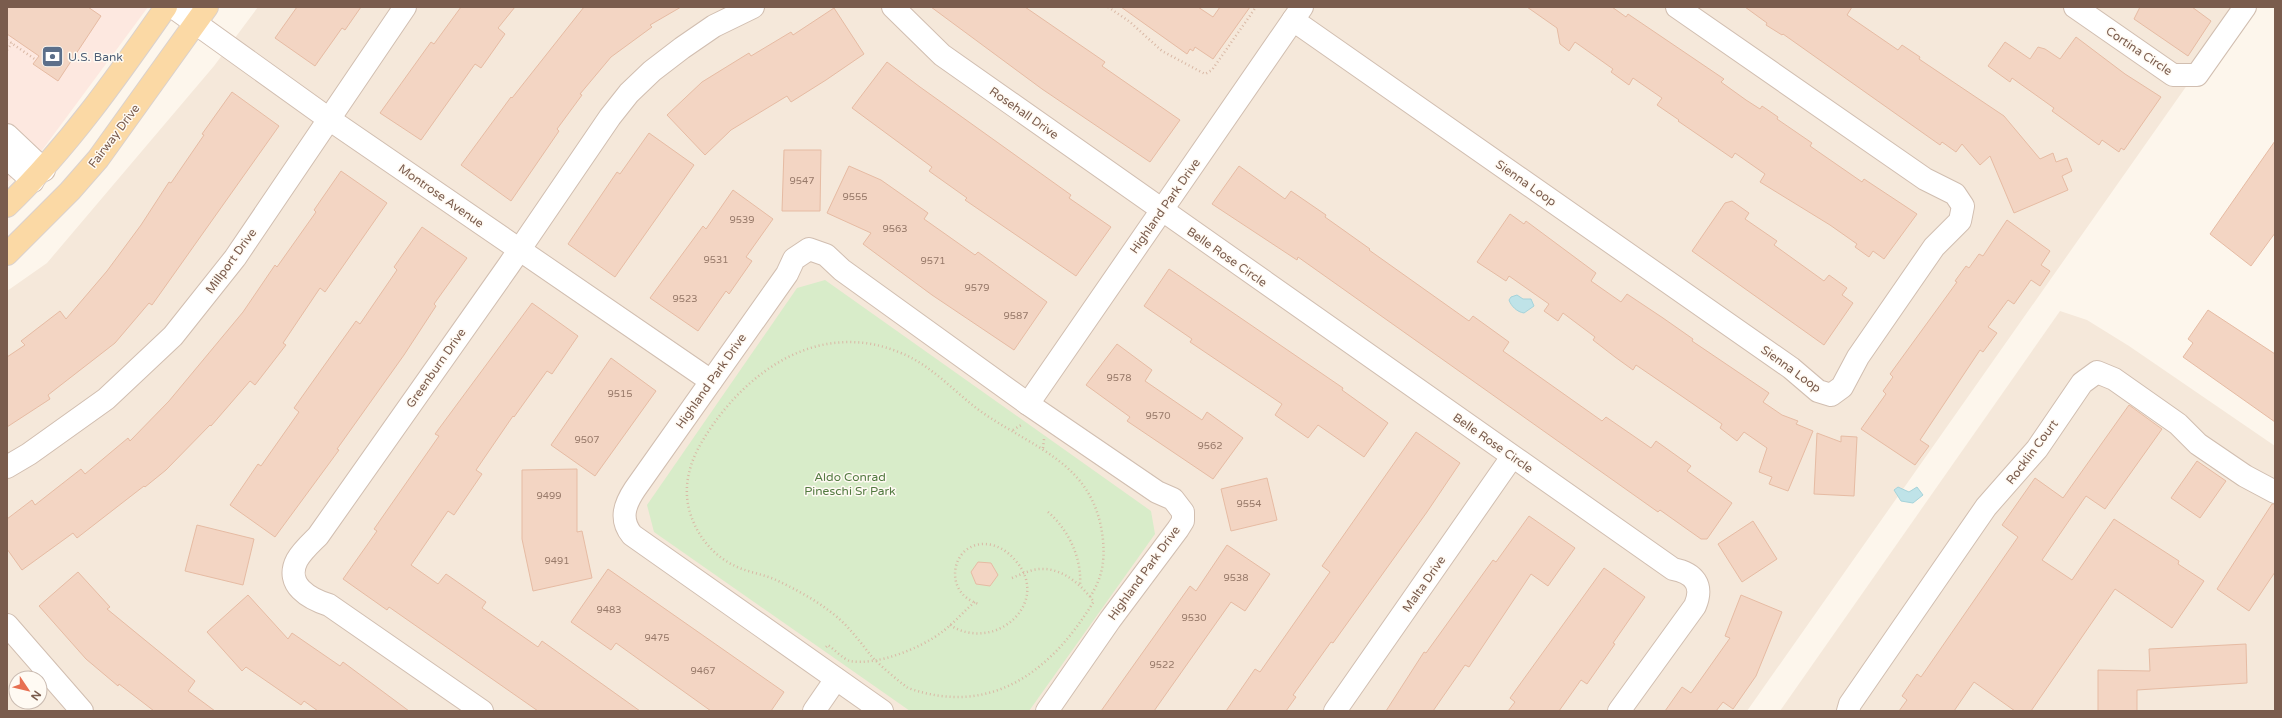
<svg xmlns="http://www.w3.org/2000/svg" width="2282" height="718" viewBox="0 0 2282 718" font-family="'Varela Round',sans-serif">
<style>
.residential{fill:#f5e8da;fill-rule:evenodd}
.commercial{fill:#fde8e0}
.green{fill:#d8ecc9}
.water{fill:#bfe3e8;stroke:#a5d3da}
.building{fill:#f3d5c3;stroke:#e6bba3}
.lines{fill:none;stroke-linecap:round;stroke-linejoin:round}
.minor-casing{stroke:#d1beb0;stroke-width:24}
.major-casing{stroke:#dad1cd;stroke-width:24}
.path{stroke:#d9b8a5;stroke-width:2.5;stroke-dasharray:1 3;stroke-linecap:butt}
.minor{stroke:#fff;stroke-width:22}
.major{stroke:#fbd9a5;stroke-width:22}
.labels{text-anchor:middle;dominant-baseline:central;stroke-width:3;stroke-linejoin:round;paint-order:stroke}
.number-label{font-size:10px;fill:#987a6a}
.street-label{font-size:12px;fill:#7a5c4d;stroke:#fffaf3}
.service-label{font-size:12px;fill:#4e5e75;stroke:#fffaf3;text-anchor:start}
.park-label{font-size:12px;fill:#537a41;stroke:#fffaf3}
</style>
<rect width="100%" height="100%" fill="#fdf6ec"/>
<g class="residential">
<path d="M258,7H2242L1747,711H7V291L47,263L214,66ZM16,678H40V702H16Z"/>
<path d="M2060,311L2087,320L2129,346L2275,446V711H1780Z"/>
</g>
<path class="commercial" d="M7,7H148L40,153L7,182Z"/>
<path class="green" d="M825,280L1151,511L1155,534L1029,711H910L654,532L647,505L797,288Z"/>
<g class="water">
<path d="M1517,295L1523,299H1531L1534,306L1524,313C1517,312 1511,306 1509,300L1511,297Z"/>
<path d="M1898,487L1909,492L1917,487L1923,495L1913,503L1901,501L1894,490Z"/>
</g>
<g class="building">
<path d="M7,7H88L101,16L58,81L33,64L39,56L7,34Z"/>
<path d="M297,7H361L345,30L342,28L315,66L275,38Z"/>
<path d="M461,7H515L498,28L505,34L481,68L475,64L421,140L380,113L431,42L434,44Z"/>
<path d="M584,7H681L650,25L652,27L611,57L580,94L582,95L557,129L559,131L511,201L461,165L511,97L512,98Z"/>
<path d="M931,7H1025L1105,62L1102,66L1180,120L1150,162L1042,89Z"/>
<path d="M1121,7H1198L1213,17L1220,7H1250L1213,59L1195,47L1193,51L1190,49L1187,54Z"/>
<path d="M1527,7H1612L1626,17L1628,14L1724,79L1721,82L1746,100L1760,109L1762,106L1778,117L1777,119L1812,143L1810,146L1862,182L1864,179L1917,214L1884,259L1873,251L1869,257L1855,247L1857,244L1830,225L1760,182L1765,174L1735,153L1732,158L1678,121L1679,120L1657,105L1662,98L1633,78L1629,85L1611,72L1613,69L1575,42L1569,51L1560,44L1557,28Z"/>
<path d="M1745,7H1852L1847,15L1898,50L1902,45L1920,57L1919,59L2004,116L2040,159L2053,153L2056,162L2067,158L2072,171L2062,176L2068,190L2014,213L1990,156L1980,165L1962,144L1956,152L1942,142L1940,145L1783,34L1782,35L1766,25L1767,23Z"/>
<path d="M2140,7H2192L2211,21L2188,56L2134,19Z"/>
<path d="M834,8L864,54L826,80L791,102L787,96L731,130L705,155L667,115L702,82L749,53L751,56L791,32L793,35Z"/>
<path d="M2076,37L2125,74L2161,97L2124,150L2121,148L2119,152L2102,140L2099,145L2052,111L2054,108L2012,78L2010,82L1988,66L2005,42L2030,59L2038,47L2045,49L2060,59Z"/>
<path d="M887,62L920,87L1071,195L1069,198L1111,227L1076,276L965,200L967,198L929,171L932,167L852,108Z"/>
<path d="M232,92L279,126L152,305L149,303L115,343L48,395L50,399L7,427V357L25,345L21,341L60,311L66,319L107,271L141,225L169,182L171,183L204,135L202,134Z"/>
<path d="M649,133L694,165L615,277L568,244L617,172L620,174Z"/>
<path d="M2275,141V233L2251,266L2210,234Z"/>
<path d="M784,150H821L820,211H782Z"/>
<path d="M849,166L881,180L928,213L924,219L975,255L978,252L1047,302L1014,350L932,295L863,244L871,233L827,213Z"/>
<path d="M1239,166L1285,199L1291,191L1326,215L1325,217L1370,249L1369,250L1469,321L1473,316L1509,342L1503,351L1602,421L1606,417L1651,448L1656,441L1691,466L1687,471L1732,503L1707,539H1701L1660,510L1658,512L1298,257L1297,260L1212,204Z"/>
<path d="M341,171L387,203L325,292L320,288L283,343L286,345L255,385L250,381L211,426L210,425L166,470L145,487L144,486L77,538L73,533L22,570L7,549V519L32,500L35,505L81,469L85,474L128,438L130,441L169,401L243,312L275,265L277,267L316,212L314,210Z"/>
<path d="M733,190L773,219L746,257L752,261L729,294L726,291L698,331L650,298L703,226L706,229Z"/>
<path d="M1732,201L1749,213L1745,219L1777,241L1774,245L1824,281L1829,275L1847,288L1842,295L1853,303L1824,345L1692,251L1725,203Z"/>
<path d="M1510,214L1524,224L1526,221L1596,273L1591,281L1621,302L1627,294L1663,318L1693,339L1692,341L1769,393L1763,402L1782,415L1798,421L1796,424L1813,431L1788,491L1769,484L1772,477L1759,472L1767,448L1744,432L1737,441L1720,428L1722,424L1683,397L1636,365L1633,370L1615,357L1593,340L1595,337L1563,313L1558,321L1544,311L1549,304L1509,276L1506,281L1477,262Z"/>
<path d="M2007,220L2050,251L2041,265L2050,271L2040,286L2031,280L2014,304L2008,300L1988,327L1997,333L1983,352L1980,350L1920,440L1929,446L1915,465L1861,429L1886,394L1883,391L1893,377L1890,374L1957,282L1955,281L1966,266L1969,268L1979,254L1983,256Z"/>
<path d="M422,227L467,258L434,304L436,306L404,355L337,449L339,450L275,537L230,505L258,464L261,466L299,412L294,408L321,370L356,321L360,324L397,270L394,267Z"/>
<path d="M1169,269L1343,388L1342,390L1388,423L1364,457L1318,425L1308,438L1275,415L1282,404L1190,342L1192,339L1144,306Z"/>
<path d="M532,303L578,336L552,374L547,371L514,417L513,416L476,470L482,474L454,515L448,511L411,565L438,584L446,574L486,602L482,608L538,647L542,641L640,711H538L389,607L387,610L343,579L377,531L374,529L439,436L435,434Z"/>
<path d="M2208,310L2275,354V422L2183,357L2193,343L2188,339Z"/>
<path d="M1117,344L1152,370L1145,381L1202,420L1207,412L1243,438L1213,479L1127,421L1130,417L1086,385Z"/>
<path d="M611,358L656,391L595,476L551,445Z"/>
<path d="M2129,405L2162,429L2105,509L2086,496L2042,560L2072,580L2114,519L2179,561L2178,564L2204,581L2172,628L2115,589L2031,711H2015L1974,682L1954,711H1899L1907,700L1902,696L1917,674L1921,677L2018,537L2002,525L2035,478L2063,498Z"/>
<path d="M1416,432L1460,463L1427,512L1333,643L1331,642L1293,695L1296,697L1286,711H1226L1255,669L1260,672L1330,572L1322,566Z"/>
<path d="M1817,433L1841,442V436L1857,437L1854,496L1814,494Z"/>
<path d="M2197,461L2226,481L2200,518L2171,498Z"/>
<path d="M577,469V532L582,531L592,578L533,591L522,539V470Z"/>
<path d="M1267,478L1277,520L1231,531L1221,489Z"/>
<path d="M2272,504H2275V572L2249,611L2217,589Z"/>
<path d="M1529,516L1575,548L1548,586L1531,574L1469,667L1465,665L1433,711H1386L1424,652L1426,653L1493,560L1496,562Z"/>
<path d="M1753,521L1777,559L1742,582L1718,544Z"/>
<path d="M197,525L254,539L243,585L185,571Z"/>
<path d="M1227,545L1270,574L1245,611L1231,602L1154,711H1101L1190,586L1196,591Z"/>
<path d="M978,562L991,563L998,575L990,586L976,584L971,572Z"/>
<path d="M1604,568L1645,597L1613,643L1615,644L1587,684L1581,680L1559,711H1508L1515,702L1510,698Z"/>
<path d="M608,569L784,692L771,711H711L616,643L611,650L571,622Z"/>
<path d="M78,572L110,607L107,609L195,681L188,691L215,711H154L119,684L118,686L86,659L39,606Z"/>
<path d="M248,595L288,639L292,633L340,666L343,662L409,711H318L304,701L301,705L246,667L242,671L207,632Z"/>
<path d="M1741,595L1782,612L1756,676L1733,709L1723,702L1716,711H1665L1682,687L1691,693L1730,638L1725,636Z"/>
<path d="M2246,644L2247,683L2137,690V711H2098V670L2150,671L2149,649Z"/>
</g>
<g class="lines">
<defs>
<g id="minor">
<path d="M173,7L329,119L711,381"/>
<path d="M893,7L942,55L1673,569C1694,573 1704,585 1695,606L1619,711"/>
<path d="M2075,7L2173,75H2197L2245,7"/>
<path d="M1293,20L1791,368L1818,391L1831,395L1842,387L1858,357L1934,247L1960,221L1963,206L1955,194L1925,179L1677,7"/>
<path d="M7,135L44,170"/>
<path d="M7,158L33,181"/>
<path d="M1028,404L1302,7"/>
<path d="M7,467L29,454L106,399L173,336L235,258L405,7"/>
<path d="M7,625L82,711"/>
<path d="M482,711L329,605C310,599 284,585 297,560C302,551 311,543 318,536L509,265L610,117L629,93L652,71L682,48L714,26L753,7"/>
<path d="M814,711L836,679"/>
<path d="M882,711L632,535C619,519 625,504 635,489L787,274L794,259L809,249L826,255L842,270L1028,404L1157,492L1173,499L1183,512V521L1178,529L1110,620L1047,711"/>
<path d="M1335,711L1512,457"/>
<path d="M1848,711L1850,704L1986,507L2037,449L2082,383L2097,372L2114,379L2178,424L2198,444L2245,476L2275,492"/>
</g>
<g id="major">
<path d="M7,206C69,146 117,77 166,7"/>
<path d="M7,254L70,191L98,159L207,7"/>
</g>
</defs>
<use href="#minor" class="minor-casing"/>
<use href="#major" class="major-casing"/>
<g class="path">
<path d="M1108,7L1130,22L1162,51L1205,74L1212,70L1256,7"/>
<path d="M7,40L36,60"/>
<path d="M7,50L12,43"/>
<path d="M1013,430L1023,424"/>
<path d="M1043,448L1044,439"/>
<path d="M1048,512C1068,529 1082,558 1080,585"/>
<path d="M1012,578C1019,575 1026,572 1033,570C1059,564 1081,584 1094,602"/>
<path d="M1090,597C1102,578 1105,562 1103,540C1095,464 1037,450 983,413C955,393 933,366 901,353C819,318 744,372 703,440C690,461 683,485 689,509C696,536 715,559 742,569C753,573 765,575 776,580C797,590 818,601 837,617C850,628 861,643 872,657C883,668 896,679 908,688C993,718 1053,669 1094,601"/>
<path d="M950,625C995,654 1053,602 1015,560C1009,553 1001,547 992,545C953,536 939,592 979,604"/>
<path d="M826,647L828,645C834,649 843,659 850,661C877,666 921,648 942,632C954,623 964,611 976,601"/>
</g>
<use href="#minor" class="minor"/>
<use href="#major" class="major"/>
</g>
<defs>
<symbol id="bank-square" viewBox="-11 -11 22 22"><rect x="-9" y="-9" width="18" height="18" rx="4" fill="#5c6f8a" stroke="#fffaf3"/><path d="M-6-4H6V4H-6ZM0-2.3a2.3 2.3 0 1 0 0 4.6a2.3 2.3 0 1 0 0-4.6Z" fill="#fff"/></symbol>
</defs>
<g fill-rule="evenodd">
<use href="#bank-square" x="40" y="44" width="25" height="25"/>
</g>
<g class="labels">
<g class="number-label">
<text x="802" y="181">9547</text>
<text x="855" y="197">9555</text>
<text x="742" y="220">9539</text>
<text x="895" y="229">9563</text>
<text x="716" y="260">9531</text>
<text x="933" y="261">9571</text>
<text x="977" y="288">9579</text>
<text x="685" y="299">9523</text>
<text x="1016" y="316">9587</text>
<text x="1119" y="378">9578</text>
<text x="620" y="394">9515</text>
<text x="1158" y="416">9570</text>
<text x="587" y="440">9507</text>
<text x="1210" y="446">9562</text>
<text x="549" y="496">9499</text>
<text x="1249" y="504">9554</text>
<text x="557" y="561">9491</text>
<text x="1236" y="578">9538</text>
<text x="609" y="610">9483</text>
<text x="1194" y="618">9530</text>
<text x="657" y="638">9475</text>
<text x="1162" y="665">9522</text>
<text x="703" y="671">9467</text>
</g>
<g class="street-label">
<text transform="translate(2139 51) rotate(34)">Cortina Circle</text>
<text transform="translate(1024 113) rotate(35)">Rosehall Drive</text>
<text transform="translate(114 136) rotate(-53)">Fairway Drive</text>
<text transform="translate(1526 183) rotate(35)">Sienna Loop</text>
<text transform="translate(441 196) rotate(35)">Montrose Avenue</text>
<text transform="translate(1165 206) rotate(-55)">Highland Park Drive</text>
<text transform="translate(1227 257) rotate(35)">Belle Rose Circle</text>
<text transform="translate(231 261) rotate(-54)">Millport Drive</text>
<text transform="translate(436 368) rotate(-55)">Greenburn Drive</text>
<text transform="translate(1791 369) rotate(36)">Sienna Loop</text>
<text transform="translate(711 381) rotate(-55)">Highland Park Drive</text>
<text transform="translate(1493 443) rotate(35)">Belle Rose Circle</text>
<text transform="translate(2032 452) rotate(-53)">Rocklin Court</text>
<text transform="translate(1144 573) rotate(-54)">Highland Park Drive</text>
<text transform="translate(1424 584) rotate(-55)">Malta Drive</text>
</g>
<g class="service-label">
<text x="68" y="57">U.S. Bank</text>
</g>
<g class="park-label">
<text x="850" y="477">Aldo Conrad<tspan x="850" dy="14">Pineschi Sr Park</tspan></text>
</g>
</g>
<rect width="2282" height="718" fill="none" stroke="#7a5c4d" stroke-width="16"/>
<g transform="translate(28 690) rotate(125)"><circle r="19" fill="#fffaf3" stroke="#cabbb1"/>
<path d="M0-3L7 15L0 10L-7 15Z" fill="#e76f51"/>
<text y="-6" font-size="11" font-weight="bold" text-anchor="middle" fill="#7a5c4d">N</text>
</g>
</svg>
